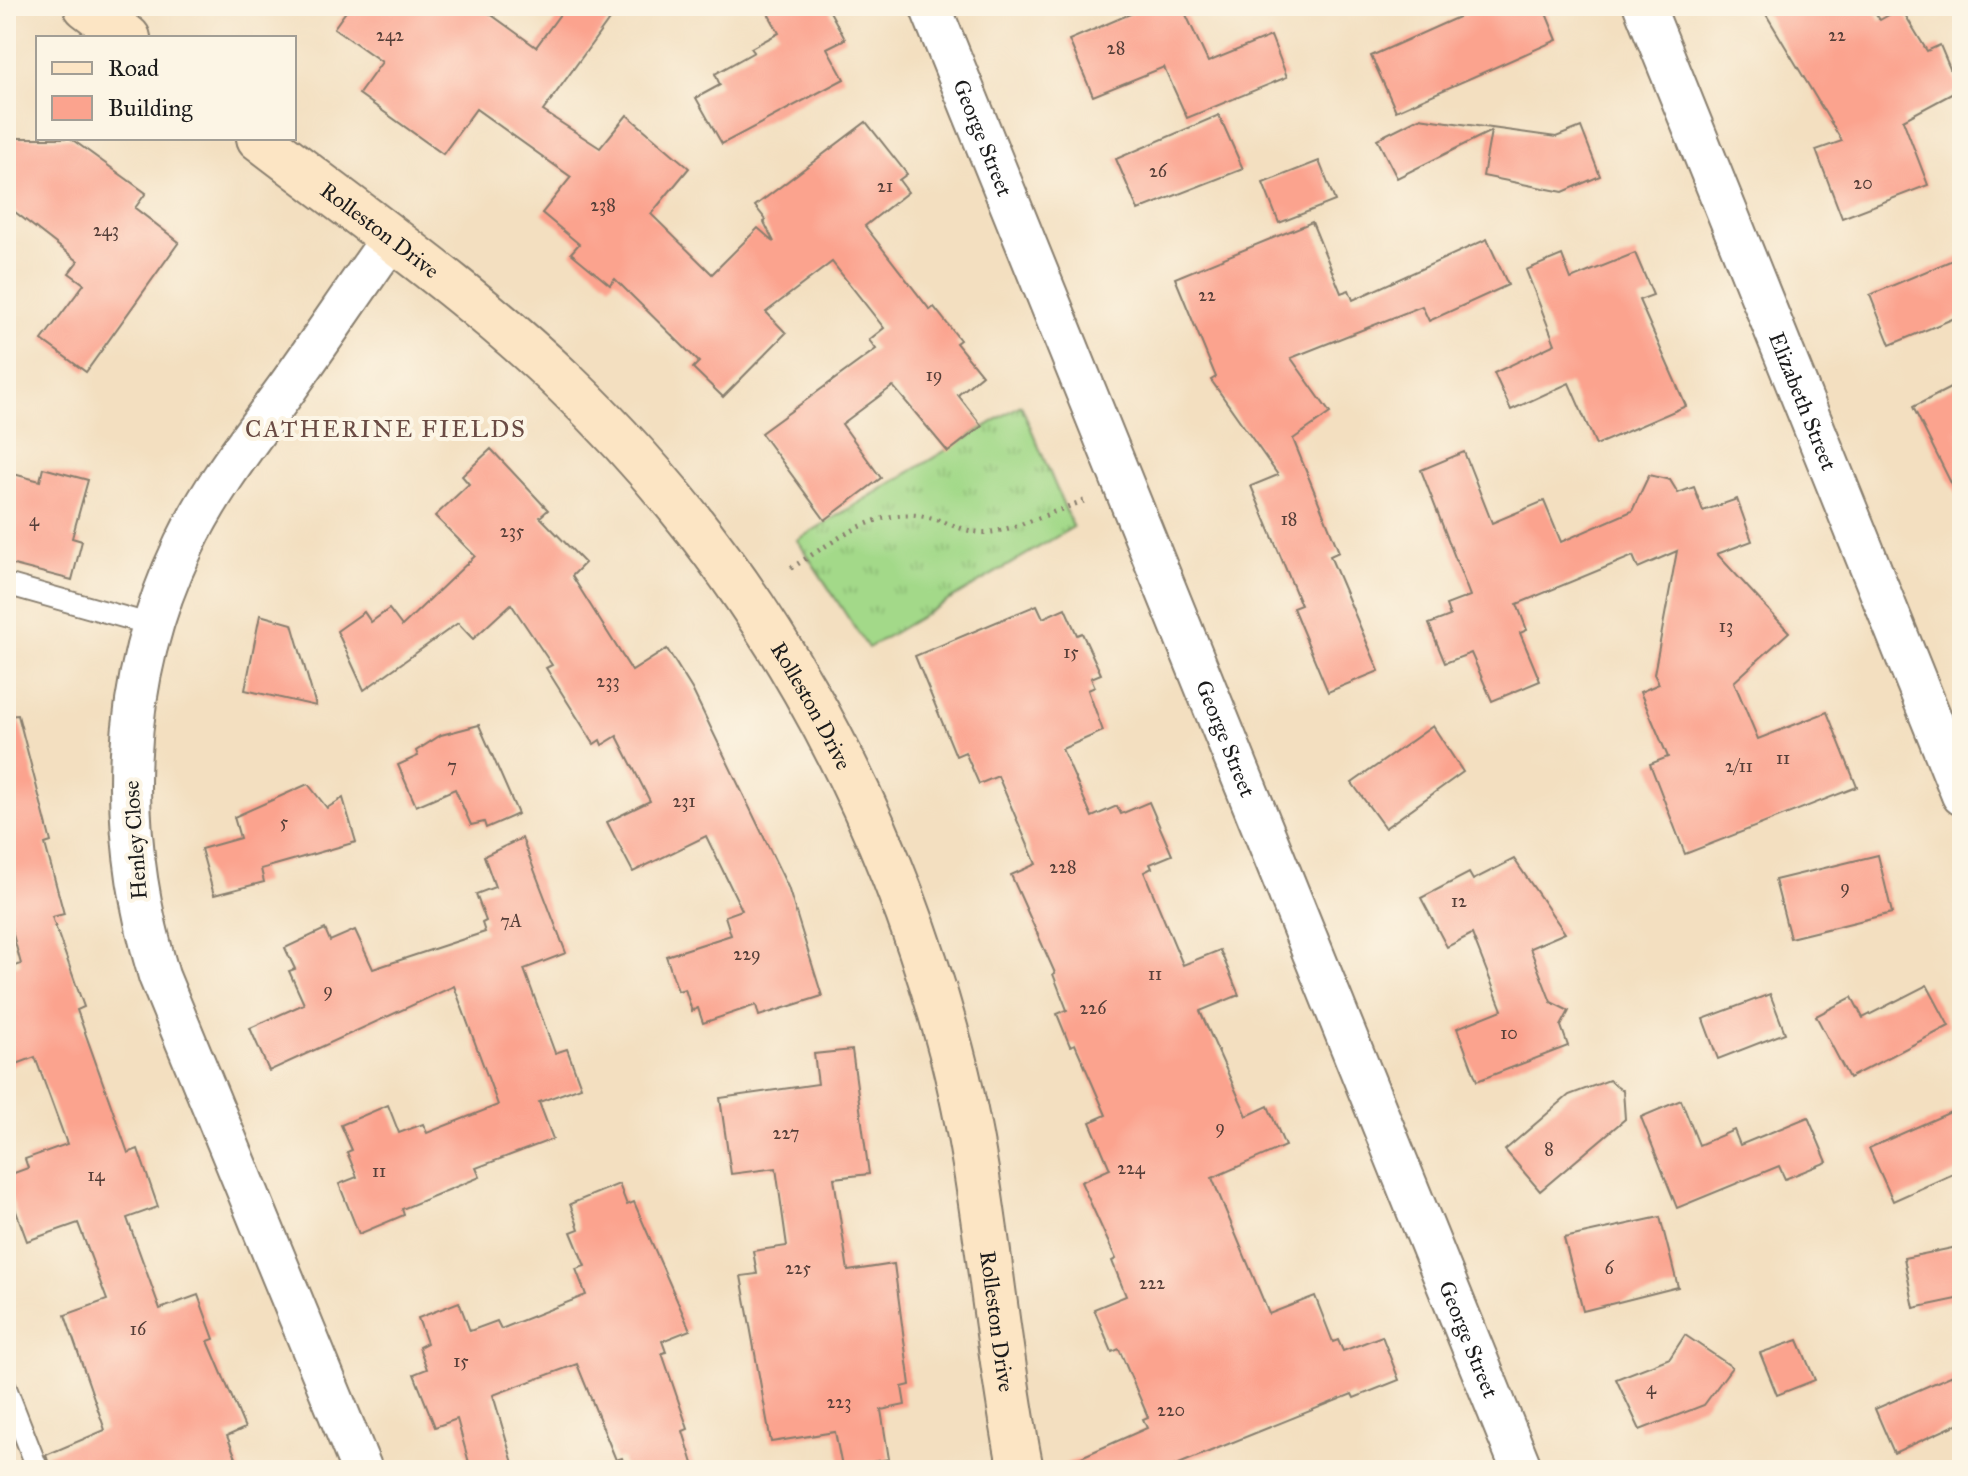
<svg xmlns="http://www.w3.org/2000/svg" width="1968" height="1476" viewBox="0 0 1968 1476" font-family="'IM FELL Great Primer',serif">
<style>
.grass{fill:url(#grass-tufts);stroke:#607a52;stroke-width:2}
.building{fill:#fba38e}
.lines{fill:none;stroke-linecap:round;stroke-linejoin:round}
.service-casing{stroke:#887e6e;stroke-width:24}
.minor-casing{stroke:#887e6e;stroke-width:44}
.secondary-casing{stroke:#887e6e;stroke-width:48}
.path{stroke:#887e6e;stroke-width:5;stroke-dasharray:2 6;stroke-linecap:butt}
.service{stroke:#fff;stroke-width:20}
.minor{stroke:#fff;stroke-width:40}
.secondary{stroke:#fce5c4;stroke-width:44}
.labels{text-anchor:middle;dominant-baseline:central;stroke-width:8;stroke-linejoin:round;paint-order:stroke}
.number-label{font-size:18px;fill:#543e38}
.street-label{font-size:22px;fill:#1c1c1c;stroke:#fcf5e5}
.neighbourhood-label{font-size:24px;letter-spacing:2px;fill:#6a4b44;stroke:#fcf5e5}
</style>
<defs>
<pattern id="grass-tufts" width="24" height="20" patternUnits="userSpaceOnUse" patternTransform="scale(2)"><rect width="24" height="20" fill="#a3d989"/><path d="M3 7l-1-3M5 7V3M7 7l1-3M15 17l-1-3M17 17v-4M19 17l1-3" fill="none" stroke="#8cba76"/></pattern>
</defs>
<rect width="100%" height="100%" fill="#fcf5e5"/>
<filter id="ink" filterUnits="userSpaceOnUse"><feTurbulence type="fractalNoise" baseFrequency=".0125" numOctaves="2"/><feDisplacementMap in="SourceGraphic" scale="16" xChannelSelector="R" yChannelSelector="G"/><feConvolveMatrix kernelMatrix="1 2 1 2 8 2 1 2 1" color-interpolation-filters="sRGB"/></filter>
<filter id="wash" filterUnits="userSpaceOnUse"><feTurbulence type="fractalNoise" baseFrequency=".006" numOctaves="4" result="noise"/><feDisplacementMap in="SourceGraphic" scale="32" xChannelSelector="R" yChannelSelector="G"/><feGaussianBlur stdDeviation="1.8" result="paint"/><feColorMatrix in="noise" values="0 0 0 0 0 0 0 0 0 0 0 0 0 0 0 0 0 1.4 0 .05"/><feComposite in="paint" operator="in"/></filter>
<g filter="url(#wash)">
<rect width="100%" height="100%" fill="#f3dfc0"/>
<path class="grass" d="M1021,405L1073,527L868,648L797,540Z"/>
<g id="blocks">
<g class="building">
<path d="M350,6H479L536,47L566,6H619L543,111L600,148L627,115L689,168L651,214L712,274L758,228L774,242L764,222L766,220L755,206L866,122L907,174L899,180L908,192L865,226L930,310L934,307L960,340L956,343L982,375L958,395L982,426L948,452L893,386L842,424L881,478L825,520L761,433L876,349L869,340L884,328L832,262L766,312L786,333L723,397L693,368L699,362L615,279L610,285L571,253L579,244L542,213L571,177L476,109L443,154L359,94L382,62L334,28Z"/>
<path d="M764,6H827L845,39L827,48L844,79L722,144L696,98L720,85L715,74L754,52L751,48L779,33Z"/>
<path d="M1149,6H1182L1208,62L1271,36L1287,77L1187,118L1164,67L1093,96L1069,40Z"/>
<path d="M1483,6H1543L1557,40L1396,111L1371,56Z"/>
<path d="M1761,6H1871L1880,20L1901,8L1927,51L1940,45L1959,90L1903,120L1928,185L1842,218L1816,150L1842,141Z"/>
<path d="M1219,115L1243,169L1138,210L1116,159Z"/>
<path d="M1419,118L1556,137L1581,127L1600,176L1563,192L1483,176L1491,131L1397,178L1377,139Z"/>
<path d="M6,138H70L146,193L135,208L179,242L86,372L42,340L84,284L69,273L78,261L6,205Z"/>
<path d="M1319,161L1335,201L1279,223L1263,183Z"/>
<path d="M1312,222L1341,293L1349,290L1353,300L1487,239L1508,285L1429,321L1422,306L1291,358L1330,413L1293,439L1339,552L1330,556L1379,671L1328,692L1293,608L1301,605L1251,486L1278,475L1211,380L1216,377L1175,278Z"/>
<path d="M1635,253L1653,295L1639,300L1686,406L1596,445L1569,383L1511,410L1494,373L1555,344L1526,270L1562,255L1571,279Z"/>
<path d="M1962,256V315L1890,345L1870,295Z"/>
<path d="M1962,382V505L1913,407Z"/>
<path d="M491,449L548,510L540,517L585,563L572,576L632,671L667,649L692,689L788,887L822,996L759,1016L756,1005L703,1023L698,1008L692,1011L685,989L678,991L666,956L731,935L725,916L742,910L706,836L633,872L607,822L650,801L617,736L602,745L600,740L594,744L546,668L552,665L511,604L473,639L458,623L364,690L337,631L364,612L371,622L389,609L402,626L475,556L435,516L469,484L462,476Z"/>
<path d="M1464,452L1492,523L1544,501L1561,542L1632,511L1649,475L1670,480L1678,493L1694,487L1703,511L1737,499L1752,541L1717,554L1789,632L1734,682L1758,739L1827,712L1857,787L1685,854L1650,764L1668,757L1640,692L1659,684L1654,674L1677,551L1638,568L1633,556L1517,604L1527,630L1520,633L1540,681L1492,701L1471,653L1445,663L1429,624L1450,616L1446,605L1470,596L1421,470Z"/>
<path d="M43,468L88,480L72,538L82,541L72,580L6,563V472L40,481Z"/>
<path d="M1037,605L1043,618L1065,608L1077,635L1082,633L1101,674L1091,678L1095,687L1088,690L1103,731L1062,749L1092,817L1117,806L1121,814L1149,802L1172,855L1150,864L1152,868L1144,872L1183,965L1220,950L1239,995L1200,1011L1247,1116L1268,1106L1285,1146L1212,1178L1269,1314L1315,1296L1333,1342L1338,1340L1343,1351L1382,1336L1399,1380L1354,1398L1352,1394L1164,1470H1052L1147,1428L1143,1419L1148,1417L1119,1349L1112,1352L1094,1309L1126,1296L1112,1261L1116,1259L1081,1182L1110,1169L1090,1122L1106,1115L1075,1044L1070,1046L1057,1014L1067,1010L1053,974L1055,973L1011,875L1036,864L998,776L979,784L965,752L956,756L915,656Z"/>
<path d="M260,615L292,624L316,706L245,690Z"/>
<path d="M18,715L51,842L45,844L64,914L52,917L84,1007L77,1010L128,1153L138,1149L158,1207L127,1218L160,1309L198,1295L214,1339L208,1341L245,1428L227,1436L241,1470H51L46,1455L105,1430L65,1315L107,1300L78,1223L27,1241L6,1184V1176L28,1168L25,1159L67,1144L35,1057L6,1068V969L21,964L6,909V716Z"/>
<path d="M479,725L518,814L486,828L484,822L471,825L455,789L416,806L398,765L418,756L416,751L441,735Z"/>
<path d="M1433,726L1463,772L1385,828L1352,783Z"/>
<path d="M308,784L327,808L343,798L356,842L261,869L264,882L214,895L201,849L240,838L234,817Z"/>
<path d="M522,838L566,953L524,969L555,1053L567,1049L581,1087L539,1102L553,1139L476,1168L480,1177L402,1209L404,1215L359,1234L339,1184L357,1177L347,1152L352,1150L341,1125L388,1105L399,1133L423,1124L427,1133L498,1105L454,986L269,1071L250,1028L304,1004L289,971L295,969L285,948L325,929L330,941L355,930L373,969L485,932L482,923L486,921L476,894L495,887L484,856Z"/>
<path d="M1878,855L1892,913L1790,938L1775,880Z"/>
<path d="M1514,859L1565,933L1530,948L1551,1002L1569,1011L1561,1026L1568,1046L1477,1081L1457,1028L1502,1010L1472,934L1447,947L1421,898L1469,873L1473,880Z"/>
<path d="M1927,985L1949,1026L1849,1078L1816,1016L1852,997L1863,1018Z"/>
<path d="M1770,994L1785,1033L1718,1059L1703,1019Z"/>
<path d="M852,1050L869,1174L834,1178L848,1271L894,1264L910,1385L902,1387L905,1405L881,1410L889,1459L842,1467L835,1432L771,1442L741,1276L757,1274L753,1251L787,1246L776,1168L731,1174L720,1098L818,1084L814,1054Z"/>
<path d="M1609,1080L1623,1090L1625,1119L1540,1191L1505,1150L1569,1095Z"/>
<path d="M1681,1100L1699,1145L1734,1130L1740,1145L1808,1117L1827,1162L1785,1179L1779,1166L1677,1208L1641,1117Z"/>
<path d="M1962,1107V1170L1893,1201L1869,1148Z"/>
<path d="M619,1184L627,1205L634,1202L690,1330L662,1341L666,1352L662,1353L688,1429L683,1431L695,1470H626L622,1458L616,1460L577,1364L493,1395L515,1470H471L457,1419L435,1427L414,1374L427,1369L419,1347L427,1343L418,1318L459,1302L470,1331L497,1321L501,1329L586,1295L576,1269L585,1266L571,1232L579,1229L570,1204Z"/>
<path d="M1660,1217L1678,1287L1583,1311L1564,1238Z"/>
<path d="M1962,1246V1298L1914,1308L1904,1258Z"/>
<path d="M1685,1335L1732,1367L1704,1405L1640,1430L1616,1379L1670,1358Z"/>
<path d="M1798,1340L1815,1380L1777,1395L1760,1353Z"/>
<path d="M1962,1371V1422L1894,1453L1875,1409Z"/>
</g>
</g>
</g>
<g filter="url(#ink)">
<use href="#blocks" fill-opacity="0" stroke="#887e6e" stroke-width="2"/>
<g class="lines">
<defs>
<g id="service">
<path d="M6,584L152,625"/>
<path d="M6,1388L38,1470"/>
</g>
<g id="minor">
<path id="s1" d="M930,6L1522,1470"/>
<path id="s2" d="M1644,6L1962,795"/>
<path d="M362,1470L159,976C116,832 118,682 184,545C211,488 250,439 287,388C322,339 356,288 391,239"/>
</g>
<g id="secondary">
<path d="M86,6L128,38"/>
<path id="s3" d="M259,138C363,218 472,294 566,384C756,566 884,797 951,1050C987,1187 993,1331 1021,1470"/>
</g>
</defs>
<use href="#service" class="service-casing"/>
<use href="#minor" class="minor-casing"/>
<use href="#secondary" class="secondary-casing"/>
<path class="path" d="M791,568C834,542 878,504 931,518C951,523 969,535 991,532C1016,529 1059,509 1084,501"/>
<use href="#service" class="service"/>
<use href="#minor" class="minor"/>
<use href="#secondary" class="secondary"/>
</g>
</g>
<g class="labels">
<g class="number-label">
<text x="390" y="35">242</text>
<text x="1837" y="35">22</text>
<text x="1116" y="48">28</text>
<text x="1158" y="171">26</text>
<text x="1863" y="183">20</text>
<text x="885" y="186">21</text>
<text x="603" y="205">238</text>
<text x="106" y="230">243</text>
<text x="1207" y="295">22</text>
<text x="934" y="375">19</text>
<text x="1289" y="519">18</text>
<text x="34" y="520">4</text>
<text x="512" y="531">235</text>
<text x="1726" y="626">13</text>
<text x="1071" y="652">15</text>
<text x="608" y="681">233</text>
<text x="1783" y="758">11</text>
<text x="452" y="766">7</text>
<text x="1739" y="766">2/11</text>
<text x="684" y="801">231</text>
<text x="284" y="822">5</text>
<text x="1063" y="867">228</text>
<text x="1845" y="887">9</text>
<text x="1459" y="901">12</text>
<text x="511" y="921">7A</text>
<text x="747" y="954">229</text>
<text x="1155" y="974">11</text>
<text x="328" y="990">9</text>
<text x="1093" y="1008">226</text>
<text x="1509" y="1033">10</text>
<text x="1220" y="1127">9</text>
<text x="786" y="1133">227</text>
<text x="1549" y="1149">8</text>
<text x="1131" y="1168">224</text>
<text x="379" y="1171">11</text>
<text x="96" y="1175">14</text>
<text x="798" y="1268">225</text>
<text x="1609" y="1268">6</text>
<text x="1152" y="1283">222</text>
<text x="138" y="1329">16</text>
<text x="461" y="1361">15</text>
<text x="1651" y="1388">4</text>
<text x="839" y="1402">223</text>
<text x="1171" y="1410">220</text>
</g>
<g class="street-label">
<text stroke="none"><textPath href="#s1" startOffset="142">George Street</textPath></text>
<text stroke="none"><textPath href="#s3" startOffset="152">Rolleston Drive</textPath></text>
<text stroke="none"><textPath href="#s2" startOffset="426">Elizabeth Street</textPath></text>
<text stroke="none"><textPath href="#s3" startOffset="800">Rolleston Drive</textPath></text>
<text stroke="none"><textPath href="#s1" startOffset="790">George Street</textPath></text>
<text transform="translate(135 840) rotate(-94)">Henley Close</text>
<text stroke="none"><textPath href="#s3" startOffset="1448">Rolleston Drive</textPath></text>
<text stroke="none"><textPath href="#s1" startOffset="1438">George Street</textPath></text>
</g>
<g class="neighbourhood-label">
<text x="386" y="429">CATHERINE FIELDS</text>
</g>
</g>
<rect width="1968" height="1476" fill="none" stroke="#fcf5e5" stroke-width="32"/>
<rect x="36" y="36" width="260" height="104" fill="#fcf5e5" stroke="#a29e95" stroke-width="2"/>
<rect x="52" y="62" width="40" height="12" fill="#fce5c4" stroke="#a29e95" stroke-width="2"/>
<text x="108" y="76" font-size="24" fill="#1c1c1c">Road</text>
<rect x="52" y="96" width="40" height="24" fill="#fba38e" stroke="#a29e95" stroke-width="2"/>
<text x="108" y="116" font-size="24" fill="#1c1c1c">Building</text>
</svg>
